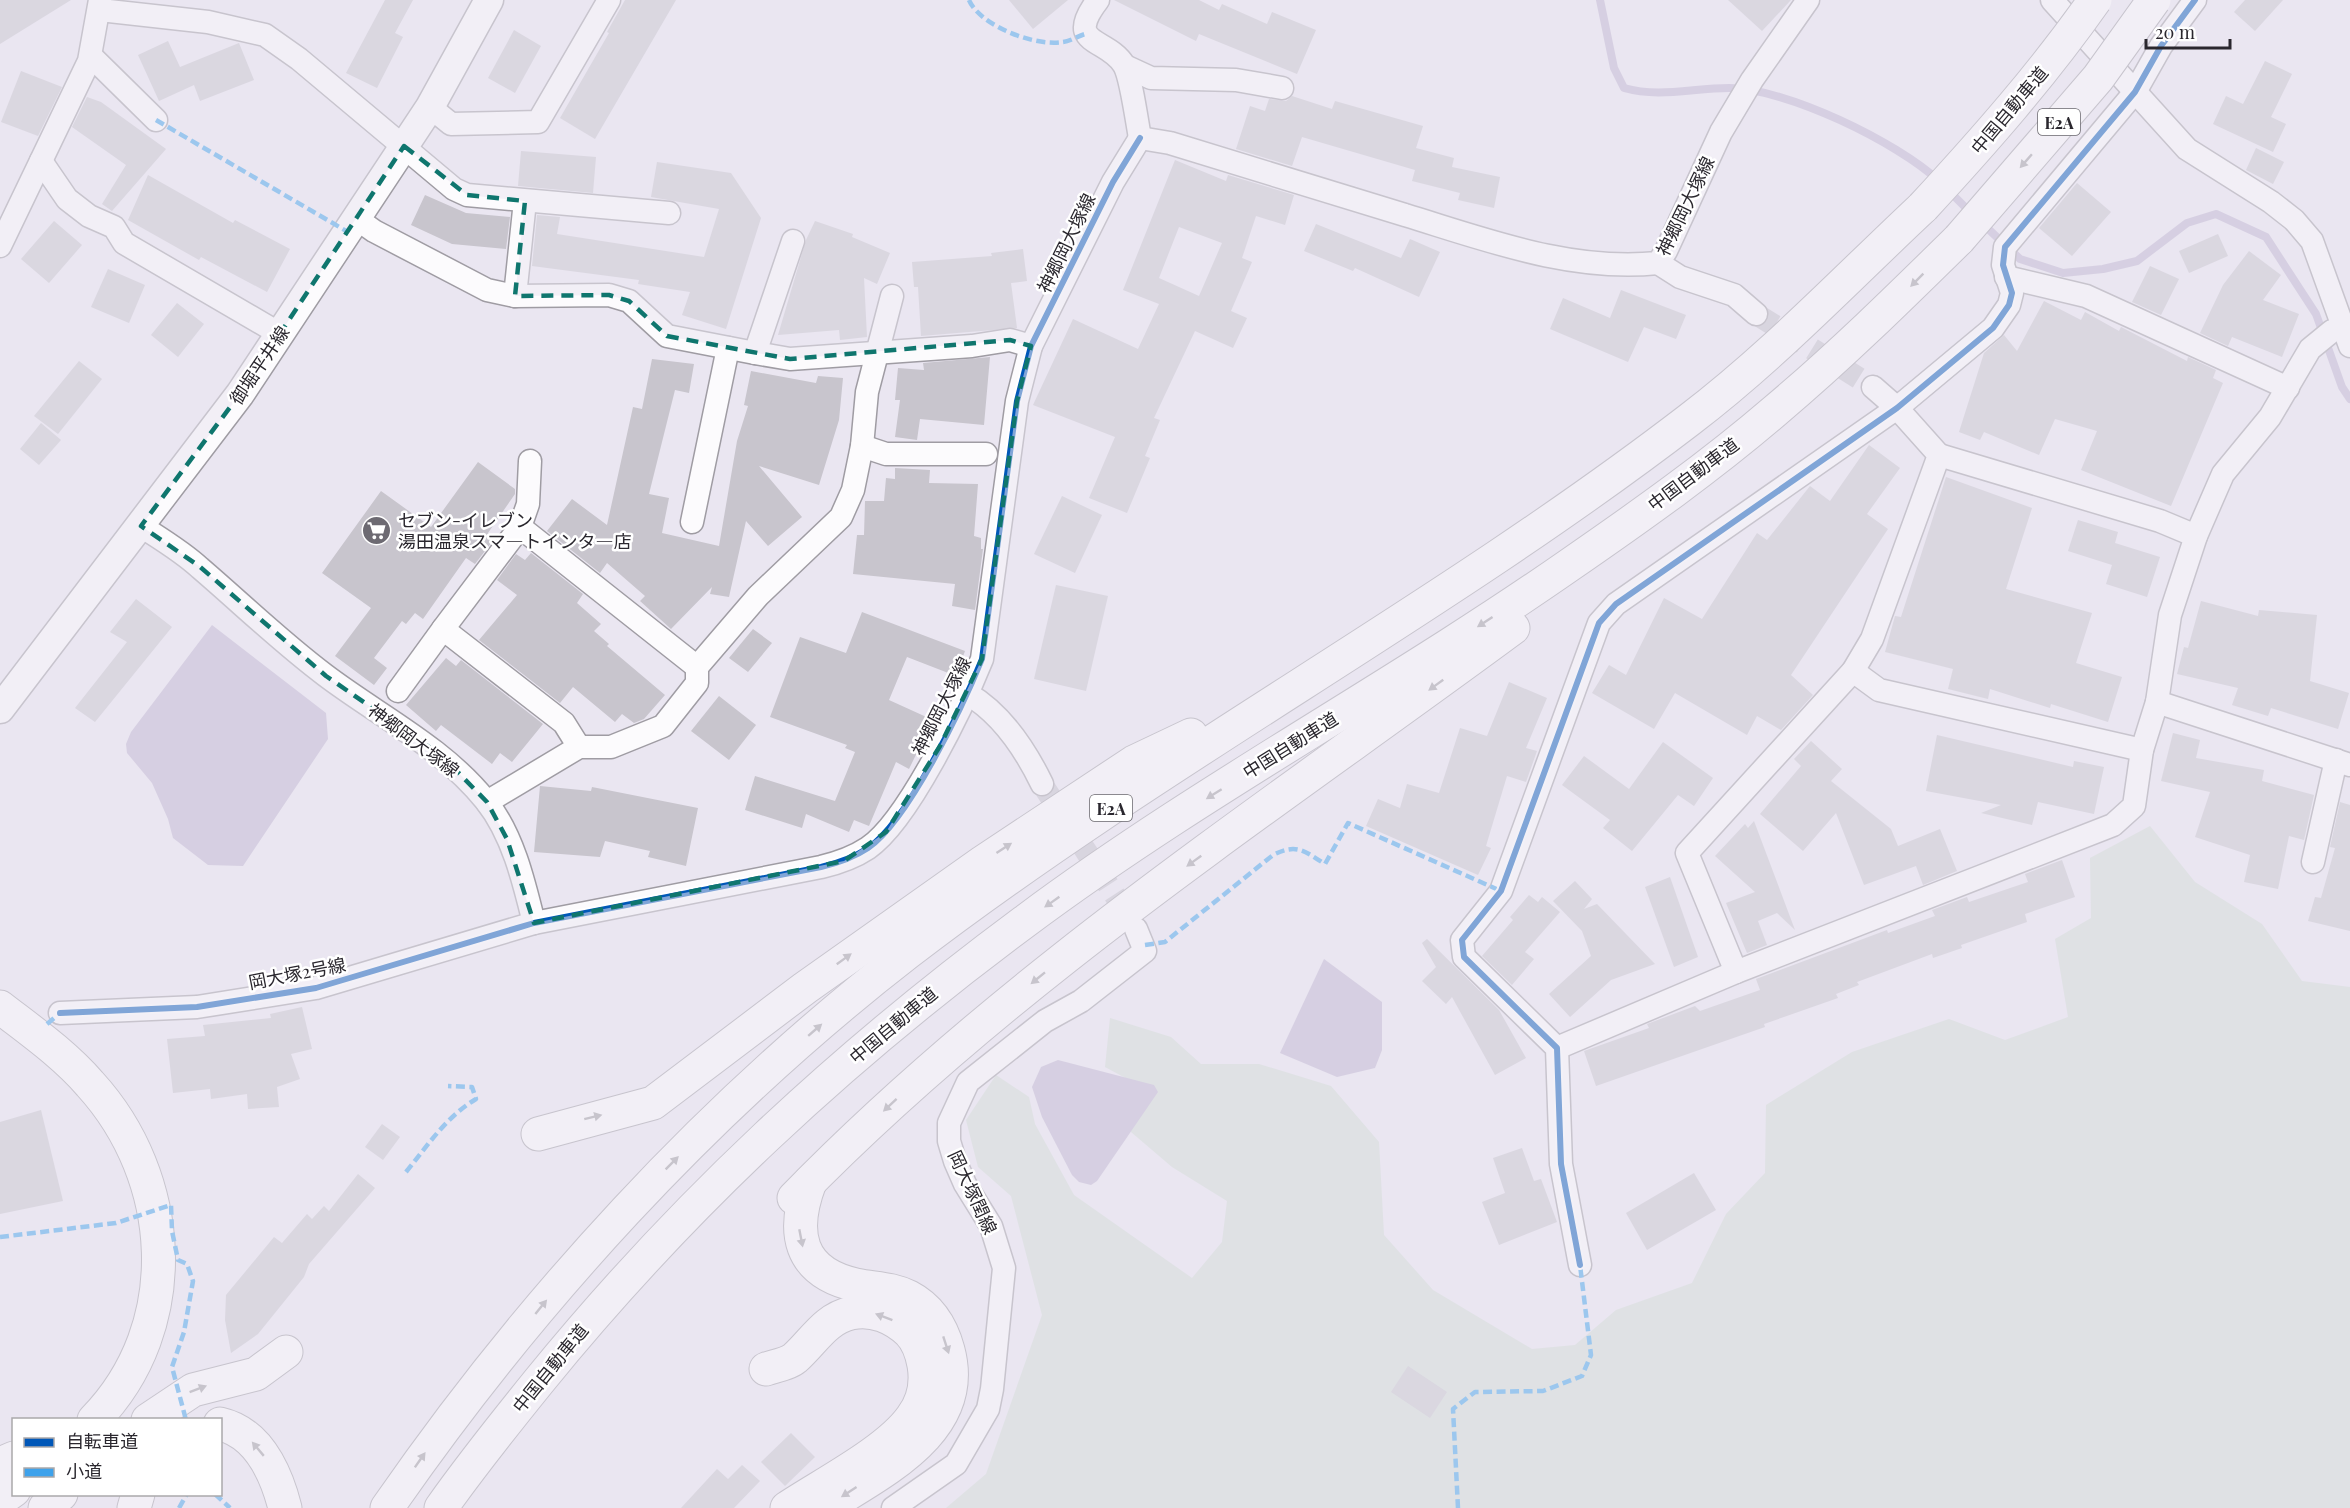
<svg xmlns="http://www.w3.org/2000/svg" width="2350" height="1508" viewBox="0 0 2350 1508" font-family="'Playfair Display','Noto Sans JP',serif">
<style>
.green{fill:#d2dcd5}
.water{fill:#bfb4d0}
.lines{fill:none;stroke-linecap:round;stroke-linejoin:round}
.stream{stroke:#bfb4d0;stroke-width:8}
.building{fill:#c8c5cd;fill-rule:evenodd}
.minor-tunnel{stroke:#c4c0ca;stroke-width:22;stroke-dasharray:22 11;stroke-linecap:butt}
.minor-casing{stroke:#9f9ca3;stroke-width:25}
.tertiary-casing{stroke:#9f9ca3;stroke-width:31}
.motorway-casing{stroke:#9f9ca3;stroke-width:35}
.minor{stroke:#fcfbfd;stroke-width:22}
.tertiary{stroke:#fcfbfd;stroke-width:28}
.motorway{stroke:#fcfbfd;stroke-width:33}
.motorway-bridge-casing{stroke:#9f9ca3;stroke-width:35;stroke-linecap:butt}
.motorway-bridge{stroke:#fcfbfd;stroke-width:33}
.quiet{stroke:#3ea2eb;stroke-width:4.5;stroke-dasharray:9 4.5;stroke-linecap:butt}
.cycleway-casing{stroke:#fff;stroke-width:10}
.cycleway{stroke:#0057b8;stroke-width:6}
.oneway{fill:#9e9ca0}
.marked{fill:none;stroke:#0f766e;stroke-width:4.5;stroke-dasharray:12 8;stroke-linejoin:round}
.labels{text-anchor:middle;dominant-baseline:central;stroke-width:5;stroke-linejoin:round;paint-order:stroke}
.shield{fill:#fff;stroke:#6a686d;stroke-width:1.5}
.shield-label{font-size:16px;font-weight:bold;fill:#2a272e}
.street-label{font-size:18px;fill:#2a272e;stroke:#fff}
.poi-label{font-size:18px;fill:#2a272e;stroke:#fff;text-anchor:start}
</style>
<rect width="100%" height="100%" fill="#eae6f1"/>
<path class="green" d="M2150,826L2195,882L2262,924L2302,981L2350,987V1508H946L986,1474L1042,1315L1011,1196L978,1167L966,1120L996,1075L1029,1097L1035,1124L1074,1195L1192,1278L1222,1242L1227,1201L1172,1167L1131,1132L1133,1082L1105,1067L1110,1018L1171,1037L1201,1064H1259L1331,1086L1379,1142L1384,1235L1433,1290L1532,1349L1575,1345L1616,1310L1692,1283L1726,1214L1765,1173L1766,1105L1852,1052L1949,1019L2005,1040L2068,1017L2055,939L2091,918L2090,858Z"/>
<g class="water">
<path d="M212,625L326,713L328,739L243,866L208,865L173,838L168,819L152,783L127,753L126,744L131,732Z"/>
<path d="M1324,959L1382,1002V1050L1375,1068L1337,1077L1280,1053Z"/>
<path d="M1058,1060L1154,1085L1158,1092L1097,1181L1091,1185L1079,1182L1072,1175L1042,1117L1032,1087L1041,1067Z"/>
</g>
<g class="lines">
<g class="stream">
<path d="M1600,0L1614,68L1624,88C1659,98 1693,88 1729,88C1786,88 1897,142 1939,181"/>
<path d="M1948,190L1971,213"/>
<path d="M1983,224L2020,259L2063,273L2103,269L2137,261L2187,223L2216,214L2266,237L2316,314L2342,387L2350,399"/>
</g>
</g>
<g class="building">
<path d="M0,0H71L0,44Z"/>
<path d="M385,0H413L395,33L403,37L377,88L346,73Z"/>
<path d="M625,0H676L595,139L560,118L609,33L607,32Z"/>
<path d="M1009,0H1068L1033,29Z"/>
<path d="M1114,0H1199L1219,10L1222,4L1267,24L1272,12L1316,30L1297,74L1199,34L1196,41Z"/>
<path d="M1728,0H1791L1762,31Z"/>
<path d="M2245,0H2283L2255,31L2234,12Z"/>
<path d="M514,30L541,46L515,93L488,78Z"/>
<path d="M168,41L180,67L239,43L254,80L200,101L194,85L159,101L138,55Z"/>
<path d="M2265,61L2292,74L2271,117L2286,124L2273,152L2213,124L2226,96L2243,104Z"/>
<path d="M21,71L62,87L38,136L1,122Z"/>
<path d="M1292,96L1332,109L1335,101L1423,126L1416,148L1454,158L1452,167L1500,177L1494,208L1458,200L1460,193L1412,181L1415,170L1302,137L1292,166L1236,149L1250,106L1265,111L1269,99L1286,101Z"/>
<path d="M87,97L101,102L166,149L112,211L102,204L126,165L72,127Z"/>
<path d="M2256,148L2284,162L2273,184L2246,170Z"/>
<path d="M521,151L596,157L593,193L518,186Z"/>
<path d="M1175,160L1226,181L1228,175L1294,195L1285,225L1256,216L1242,258L1252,262L1231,311L1247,318L1233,348L1195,331L1154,418L1160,420L1145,456L1150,458L1127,513L1089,498L1115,437L1033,405L1073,319L1138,349L1159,304L1123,290ZM1179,227L1222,243L1199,296L1159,278Z"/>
<path d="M657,162L731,173L761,218L726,329L682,315L690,292L638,284L639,280L532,266L537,215L560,217L557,234L704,257L719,209L651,197Z"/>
<path d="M148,175L233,223L235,220L290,249L267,292L201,257L199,260L128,220Z"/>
<path d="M2077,183L2111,212L2072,256L2039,228Z"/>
<path d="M425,195L466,213L510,217L506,249L452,244L411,225Z"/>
<path d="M54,221L82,245L49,283L21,259Z"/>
<path d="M815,221L853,234L852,237L890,253L877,284L864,278L867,337L840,340L839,330L778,335L806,240Z"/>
<path d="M1316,224L1401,258L1410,239L1440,252L1419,297L1355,268L1353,271L1304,251Z"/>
<path d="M2218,234L2228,256L2189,273L2179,251Z"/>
<path d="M1023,249L1027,281L1011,283L1017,328L921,336L918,287H914L912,262L992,256L991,253Z"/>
<path d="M2249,251L2281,275L2263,300L2299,314L2282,357L2232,337L2228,346L2200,333L2223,285Z"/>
<path d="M2150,266L2179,279L2161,315L2132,302Z"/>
<path d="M108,269L145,285L129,323L91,307Z"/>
<path d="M1621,290L1686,315L1676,339L1644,327L1628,362L1550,329L1563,298L1610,318Z"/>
<path d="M2044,301L2081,320L2085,312L2119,331L2121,327L2187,361L2188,357L2216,370L2213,378L2223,383L2171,506L2081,470L2097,431L2055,419L2039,455L1984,432L1980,440L1959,432L1984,353L2004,335L2017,351Z"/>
<path d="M177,303L204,324L178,357L151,335Z"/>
<path d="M990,357L984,425L920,419L917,440L895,437L900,400H895L898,368L924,370L923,363Z"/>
<path d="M652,359L694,364L689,393L675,390L649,494L669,498L662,533L719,546L737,441L748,406L744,405L751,371L816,383L818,376L843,378L839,420L819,485L759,466L802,517L768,546L746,521L729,597L710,594L712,587L671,629L640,601L645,596L607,563L600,573L547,531L572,499L607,525L633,407L642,409Z"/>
<path d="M79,361L102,379L58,434L34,416Z"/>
<path d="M41,423L61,440L39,465L20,449Z"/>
<path d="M1869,445L1900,468L1867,514L1888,529L1791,675L1813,695L1781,730L1757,716L1747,735L1675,693L1654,729L1592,693L1609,665L1626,675L1664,598L1702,619L1757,533L1767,540L1810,486L1830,501Z"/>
<path d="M478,462L515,489V494L488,533L495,538L475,564L466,558L423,619L415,613L406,624L402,621L374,658L387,668L374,685L335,656L371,608L322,573L381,491L431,527Z"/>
<path d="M895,468L930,470L929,483L978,484L974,536L981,538V549H983L975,610L952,606L955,584L853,574L857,535H864L865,501H884L886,478L895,479Z"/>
<path d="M1946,477L2032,508L2006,589L2092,613L2076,663L2122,677L2108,722L2051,704L2050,708L1990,689L1988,699L1948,689L1953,669L1885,652L1895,616L1901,617Z"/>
<path d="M1062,496L1102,515L1075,573L1034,554Z"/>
<path d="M2078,520L2118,532L2115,543L2160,557L2147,597L2106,584L2112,565L2068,551Z"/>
<path d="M531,553L583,594L577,603L601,624L594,631L609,644L607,646L665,695L644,719L634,723L622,714L615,722L573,687L560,703L479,640L517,595L497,580L516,554L525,560Z"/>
<path d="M1056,585L1108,596L1086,691L1034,679Z"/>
<path d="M136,599L172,627L95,722L75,708L127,642L110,632Z"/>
<path d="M2201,601L2258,616L2259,610L2317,615L2310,681L2349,693L2338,729L2271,708L2268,716L2232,705L2238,688L2177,674L2184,647L2188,648Z"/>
<path d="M862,612L965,651L956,676L907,657L889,700L933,720L909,769L896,762L869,826L854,820L849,832L806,814L802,828L745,810L755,776L835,801L855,752L845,748L847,745L770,717L800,637L846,653Z"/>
<path d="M753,629L772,643L748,672L729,658Z"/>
<path d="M446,658L456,666L461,660L543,724L512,762L500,753L492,764L441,725L436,731L406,705Z"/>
<path d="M1509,682L1547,698L1526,748L1537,751L1526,782L1507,776L1486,846L1491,848L1478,875L1366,826L1378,799L1400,808L1407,784L1439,793L1460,728L1487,736Z"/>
<path d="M719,696L756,725L729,760L691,731Z"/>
<path d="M2173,733L2200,740L2196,758L2264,770L2262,781L2314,795L2304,840L2289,836L2278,889L2244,882L2250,855L2195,837L2210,792L2161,781Z"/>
<path d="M1937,735L2073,767L2074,761L2104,767L2094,814L2038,802L2032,825L1981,813L2001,805L1926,791Z"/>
<path d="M1811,741L1842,769L1831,781L1891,829L1898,846L1940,829L1957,871L1923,885L1916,866L1864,885L1836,813L1803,851L1760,814L1801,766L1794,759Z"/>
<path d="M1663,742L1713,778L1694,806L1678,795L1632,851L1603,828L1610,820L1562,785L1584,756L1629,789Z"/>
<path d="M540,786L591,791L592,787L698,808L686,866L648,857L650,851L605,841L600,857L534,852Z"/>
<path d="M2340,802L2350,805V931L2308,921L2315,897L2321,898L2335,848L2330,847Z"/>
<path d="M1754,821L1795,930L1777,913L1758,921L1767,945L1747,953L1726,903L1755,892L1715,856L1745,824L1748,828Z"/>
<path d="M2062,860L2075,897L2025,914L2027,922L1961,945L1962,948L1933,958L1932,954L1857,982L1859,985L1836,994L1838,998L1764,1024L1765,1027L1596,1086L1584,1051L1649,1028L1647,1024L1695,1006L1700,1011L1760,990L1756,979L1887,930L1888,933L1935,916L1932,910L1967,897L1969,902L2028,882L2025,874Z"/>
<path d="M1670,877L1698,957L1674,967L1645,887Z"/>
<path d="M1575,881L1592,899L1584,909L1597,904L1655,964L1611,980L1570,1017L1549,994L1591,956L1582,931L1553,901Z"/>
<path d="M1529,895L1538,902L1542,897L1560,912L1525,952L1534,959L1512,985L1482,956L1513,920L1510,917Z"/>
<path d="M1427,939L1499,1010L1526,1058L1495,1075L1452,997L1446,1004L1422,981L1436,967L1422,943Z"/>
<path d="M302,1007L312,1049L291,1054L300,1079L277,1087L279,1107L248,1109L247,1094L211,1099L210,1089L173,1093L167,1039L205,1036L203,1025L271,1018L270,1014Z"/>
<path d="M41,1110L63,1201L0,1214V1122Z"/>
<path d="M382,1124L400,1137L383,1160L365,1147Z"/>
<path d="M1522,1148L1534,1181L1541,1179L1557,1222L1499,1245L1482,1202L1505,1193L1493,1158Z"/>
<path d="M1694,1173L1716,1210L1647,1250L1626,1213Z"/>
<path d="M358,1174L375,1188L309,1264L304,1277L258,1334L231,1353L225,1320L226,1295L274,1237L282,1243L307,1214L312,1219L324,1206L329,1211Z"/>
<path d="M1408,1366L1447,1392L1430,1418L1391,1392Z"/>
<path d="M791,1433L815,1457L785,1486L761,1462Z"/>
<path d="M742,1465L760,1481L734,1508H681L717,1469L728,1479Z"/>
</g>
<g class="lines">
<g class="minor-tunnel">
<path d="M1756,314L1873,387"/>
<path d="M1042,784L1133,923"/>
</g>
<defs>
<g id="minor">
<path d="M1098,0C1063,46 1107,37 1124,65C1131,77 1137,122 1140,138"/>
<path d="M2052,0L2187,149L2271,202L2294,220L2312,241L2350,346"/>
<path d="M100,10L208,22L265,35L299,59L454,189L467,195L669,213"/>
<path d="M91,56L156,120"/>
<path d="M1125,66L1151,78L1236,80L1282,88"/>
<path d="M430,107L451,124L538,122L609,0"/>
<path d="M1140,138L1170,143C1249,167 1327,191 1405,215C1487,240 1571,272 1658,263L1666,251L1721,132L1752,80L1808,0"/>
<path d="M41,161L67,199L89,216L114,227L124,243L280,334"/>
<path d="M357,219L374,231L487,290L515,296L609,295L629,301L667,336L755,353L790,359L972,346L1010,340L1031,346"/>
<path d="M0,246L89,61L100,0"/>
<path d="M1658,263L1680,277L1734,295L1756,314"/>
<path d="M2006,277L2086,296L2288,388"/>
<path d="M515,296L525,201"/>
<path d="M755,353L793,241"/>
<path d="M862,446L886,454H986"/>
<path d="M1939,455L2160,521L2196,536"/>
<path d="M692,522L728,348"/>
<path d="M141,526C161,539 183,552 200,568C242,604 281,642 325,675C379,716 443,747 486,801C513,835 524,882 534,923"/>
<path d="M520,527L528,504L530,461"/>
<path d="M1853,671L1879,690L2142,750L2157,702L2170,615L2196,536L2223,474L2270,417L2310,349L2332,331L2342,329"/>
<path d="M398,691L443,629"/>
<path d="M968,694C1002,714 1025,749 1042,784"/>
<path d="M2157,702L2350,765"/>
<path d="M579,747L564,723L443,629L520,527L697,667"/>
<path d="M487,802L579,747H611L663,726L697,683V667L758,596L841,517L853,490L862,446L867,392L892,296"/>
<path d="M2313,862L2336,760"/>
<path d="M1736,972L1687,853L1853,671L1872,639L1939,455L1897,408L1873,387"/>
<path d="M60,1013L197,1007L316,988L534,923L821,867C838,863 853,858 868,848C908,821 963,706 982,659L1017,401L1031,346L1113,182L1140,138"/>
<path d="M1557,1048L1736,972L2113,825L2134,806L2142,750"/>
<path d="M1580,1265L1561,1164L1557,1048L1464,957L1462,940L1501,891L1599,623L1616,604L1897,408L1993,328L2009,305L2012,293L2003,265L2005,247L2135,92L2161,46L2195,0"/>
<path d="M893,1508L956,1464L988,1409L992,1389L1004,1268L991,1226L965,1184L955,1161L949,1141V1123L968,1082L1045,1021L1081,1001L1145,951L1136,929"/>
</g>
<path id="tertiary" d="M0,709L240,394L430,107L489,0"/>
<g id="motorway">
<path d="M0,1007C31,1031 64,1054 90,1084C175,1177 186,1326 94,1420"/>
<path d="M538,1134L653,1103L805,988L983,862L1134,762L1191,735"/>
<path d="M810,1182C791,1232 798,1272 856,1285C875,1289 891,1288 909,1297C930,1308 942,1328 948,1350C970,1431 881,1472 825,1508"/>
<path d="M794,1198C1008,978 1268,809 1513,628"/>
<path d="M766,1369C775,1366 788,1364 795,1358C814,1341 825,1319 851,1313C873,1308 894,1318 909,1332C918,1341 922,1354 924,1365C927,1383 924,1401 912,1417C888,1451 823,1484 787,1508"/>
<path d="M148,1420L193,1390L256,1374L286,1352"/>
<path d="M220,1424C259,1433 276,1473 285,1508"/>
<path d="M0,1464L14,1458"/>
<path d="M0,1500L14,1490"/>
<path d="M45,1508L61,1494"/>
<path d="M134,1508L138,1494"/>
<path d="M387,1508C531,1300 707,1108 907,953C1158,760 1439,612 1689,420C1773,356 1846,279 1923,207"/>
<path d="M441,1508C472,1464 505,1423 539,1381C682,1205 842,1057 1024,922C1198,792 1390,690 1568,566C1639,517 1711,466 1776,410C1840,356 1899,298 1959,239"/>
</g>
</defs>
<use href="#minor" class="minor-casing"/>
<use href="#tertiary" class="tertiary-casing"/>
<use href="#motorway" class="motorway-casing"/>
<use href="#minor" class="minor"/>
<use href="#tertiary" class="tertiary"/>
<use href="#motorway" class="motorway"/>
<defs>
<g id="motorway-bridge">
<path d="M1923,207C1984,141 2043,74 2095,0"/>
<path d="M1959,239L2098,78L2154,0"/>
</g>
</defs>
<use href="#motorway-bridge" class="motorway-bridge-casing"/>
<use href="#motorway-bridge" class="motorway-bridge"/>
<g class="quiet">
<path d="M969,0C980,26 1036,47 1063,42C1071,41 1078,36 1085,34"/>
<path d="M156,120L348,232"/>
<path d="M1145,945L1165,942L1273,855C1297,843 1304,851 1325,864L1348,823L1501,891"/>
<path d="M47,1024L60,1013"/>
<path d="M406,1172C428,1145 446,1117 476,1099L472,1087L448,1086"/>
<path d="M0,1237L116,1223L171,1205L172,1231L178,1260L187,1264L193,1281L184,1332L172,1367L186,1420"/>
<path d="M215,1494L230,1508"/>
<path d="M179,1508L187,1494"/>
<path d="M1458,1508L1453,1409L1475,1392L1543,1391L1582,1376L1591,1355L1580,1265"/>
</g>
<defs>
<g id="cycleway">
<path d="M60,1013L197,1007L316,988L534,923L821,867C838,863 853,858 868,848C908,821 963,706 982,659L1017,401L1031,346L1113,182L1140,138"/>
<path d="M1580,1265L1561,1164L1557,1048L1464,957L1462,940L1501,891L1599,623L1616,604L1897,408L1993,328L2009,305L2012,293L2003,265L2005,247L2135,92L2161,46L2195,0"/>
</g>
</defs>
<use href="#cycleway" class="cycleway-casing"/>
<use href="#cycleway" class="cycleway"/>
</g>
<defs><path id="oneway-solid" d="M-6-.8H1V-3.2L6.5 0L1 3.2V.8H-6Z" transform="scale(1.5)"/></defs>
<g class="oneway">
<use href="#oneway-solid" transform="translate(2026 161) rotate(131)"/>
<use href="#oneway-solid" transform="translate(1917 280) rotate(135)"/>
<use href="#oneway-solid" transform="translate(1485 622) rotate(147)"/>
<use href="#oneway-solid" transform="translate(1436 685) rotate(144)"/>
<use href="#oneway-solid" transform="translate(1214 794) rotate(148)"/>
<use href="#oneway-solid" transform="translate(1004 848) rotate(-33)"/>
<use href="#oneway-solid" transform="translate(1194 861) rotate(144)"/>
<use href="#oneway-solid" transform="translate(1052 902) rotate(145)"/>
<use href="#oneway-solid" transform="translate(844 959) rotate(-36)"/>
<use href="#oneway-solid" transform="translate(1038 978) rotate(141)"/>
<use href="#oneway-solid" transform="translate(815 1030) rotate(-41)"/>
<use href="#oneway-solid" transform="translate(890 1105) rotate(137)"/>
<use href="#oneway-solid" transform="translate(593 1117) rotate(-14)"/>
<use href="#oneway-solid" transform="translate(672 1163) rotate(-45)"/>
<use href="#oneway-solid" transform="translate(801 1238) rotate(79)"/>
<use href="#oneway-solid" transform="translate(541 1307) rotate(-51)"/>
<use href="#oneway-solid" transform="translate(884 1317) rotate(-159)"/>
<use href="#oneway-solid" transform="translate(946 1345) rotate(72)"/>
<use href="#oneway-solid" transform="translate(198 1389) rotate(-21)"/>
<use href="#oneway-solid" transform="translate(258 1449) rotate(-130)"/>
<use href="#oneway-solid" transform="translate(420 1460) rotate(-55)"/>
<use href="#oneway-solid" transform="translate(849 1492) rotate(147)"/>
</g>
<path d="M0 0H2350V1508H0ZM404,146L467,195L525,201L515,296L609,295L629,301L667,336L790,359L1010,340L1031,346L1017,401L982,659L940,746L886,832L844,861L534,923L507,839L487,802L442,756L326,676L199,566L141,526L240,394Z" fill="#eae6f1" fill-opacity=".55" fill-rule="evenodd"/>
<path class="marked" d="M404,146L467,195L525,201L515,296L609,295L629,301L667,336L790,359L1010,340L1031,346L1017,401L982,659L940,746L886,832L844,861L534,923L507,839L487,802L442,756L326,676L199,566L141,526L240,394Z"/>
<defs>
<symbol id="supermarket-disc" viewBox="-11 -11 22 22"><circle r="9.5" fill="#6d6a72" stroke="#fff"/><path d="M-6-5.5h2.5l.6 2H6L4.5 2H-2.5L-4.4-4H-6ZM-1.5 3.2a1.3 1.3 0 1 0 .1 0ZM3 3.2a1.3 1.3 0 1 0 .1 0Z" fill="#fff"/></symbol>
</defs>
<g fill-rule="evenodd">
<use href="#supermarket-disc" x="360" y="514" width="33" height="33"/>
</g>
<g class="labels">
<g class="shield">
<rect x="2038" y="109" width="42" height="26" rx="4.5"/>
<rect x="1090" y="795" width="42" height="26" rx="4.5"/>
</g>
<g class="shield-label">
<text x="2059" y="122">E2A</text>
<text x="1111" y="808">E2A</text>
</g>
<g class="street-label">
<text transform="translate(2009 110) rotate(-50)">中国自動車道</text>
<text transform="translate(1685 206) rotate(-64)">神郷岡大塚線</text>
<text transform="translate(1066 243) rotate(-64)">神郷岡大塚線</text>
<text transform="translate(259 365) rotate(-56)">御堀平井線</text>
<text transform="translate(1693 474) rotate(-37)">中国自動車道</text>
<text transform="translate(941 706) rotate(-63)">神郷岡大塚線</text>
<text transform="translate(414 740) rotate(37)">神郷岡大塚線</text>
<text transform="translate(1290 745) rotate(-32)">中国自動車道</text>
<text transform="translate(297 973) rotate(-11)">岡大塚2号線</text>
<text transform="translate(893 1025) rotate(-40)">中国自動車道</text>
<text transform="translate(973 1192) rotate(65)">岡大塚閏線</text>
<text transform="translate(550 1368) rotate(-51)">中国自動車道</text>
</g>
<g class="poi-label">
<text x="398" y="520">セブン-イレブン<tspan x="398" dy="21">湯田温泉スマ―トインタ―店</tspan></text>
</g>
</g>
<rect x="12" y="1418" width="210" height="78" fill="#ffffff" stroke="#aaa9ab" stroke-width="1.5"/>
<rect x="24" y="1438" width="30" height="9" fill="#0057b8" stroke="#aaa9ab" stroke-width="1.5"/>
<text x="66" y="1448" font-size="18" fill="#2a272e">自転車道</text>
<rect x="24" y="1468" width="30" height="9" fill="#3ea2eb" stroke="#aaa9ab" stroke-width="1.5"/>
<text x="66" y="1478" font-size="18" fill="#2a272e">小道</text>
<path d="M2146 39v9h84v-9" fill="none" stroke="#2a272e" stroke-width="3"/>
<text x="2155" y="39" font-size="18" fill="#2a272e" stroke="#ffffff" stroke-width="4.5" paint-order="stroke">20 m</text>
</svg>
